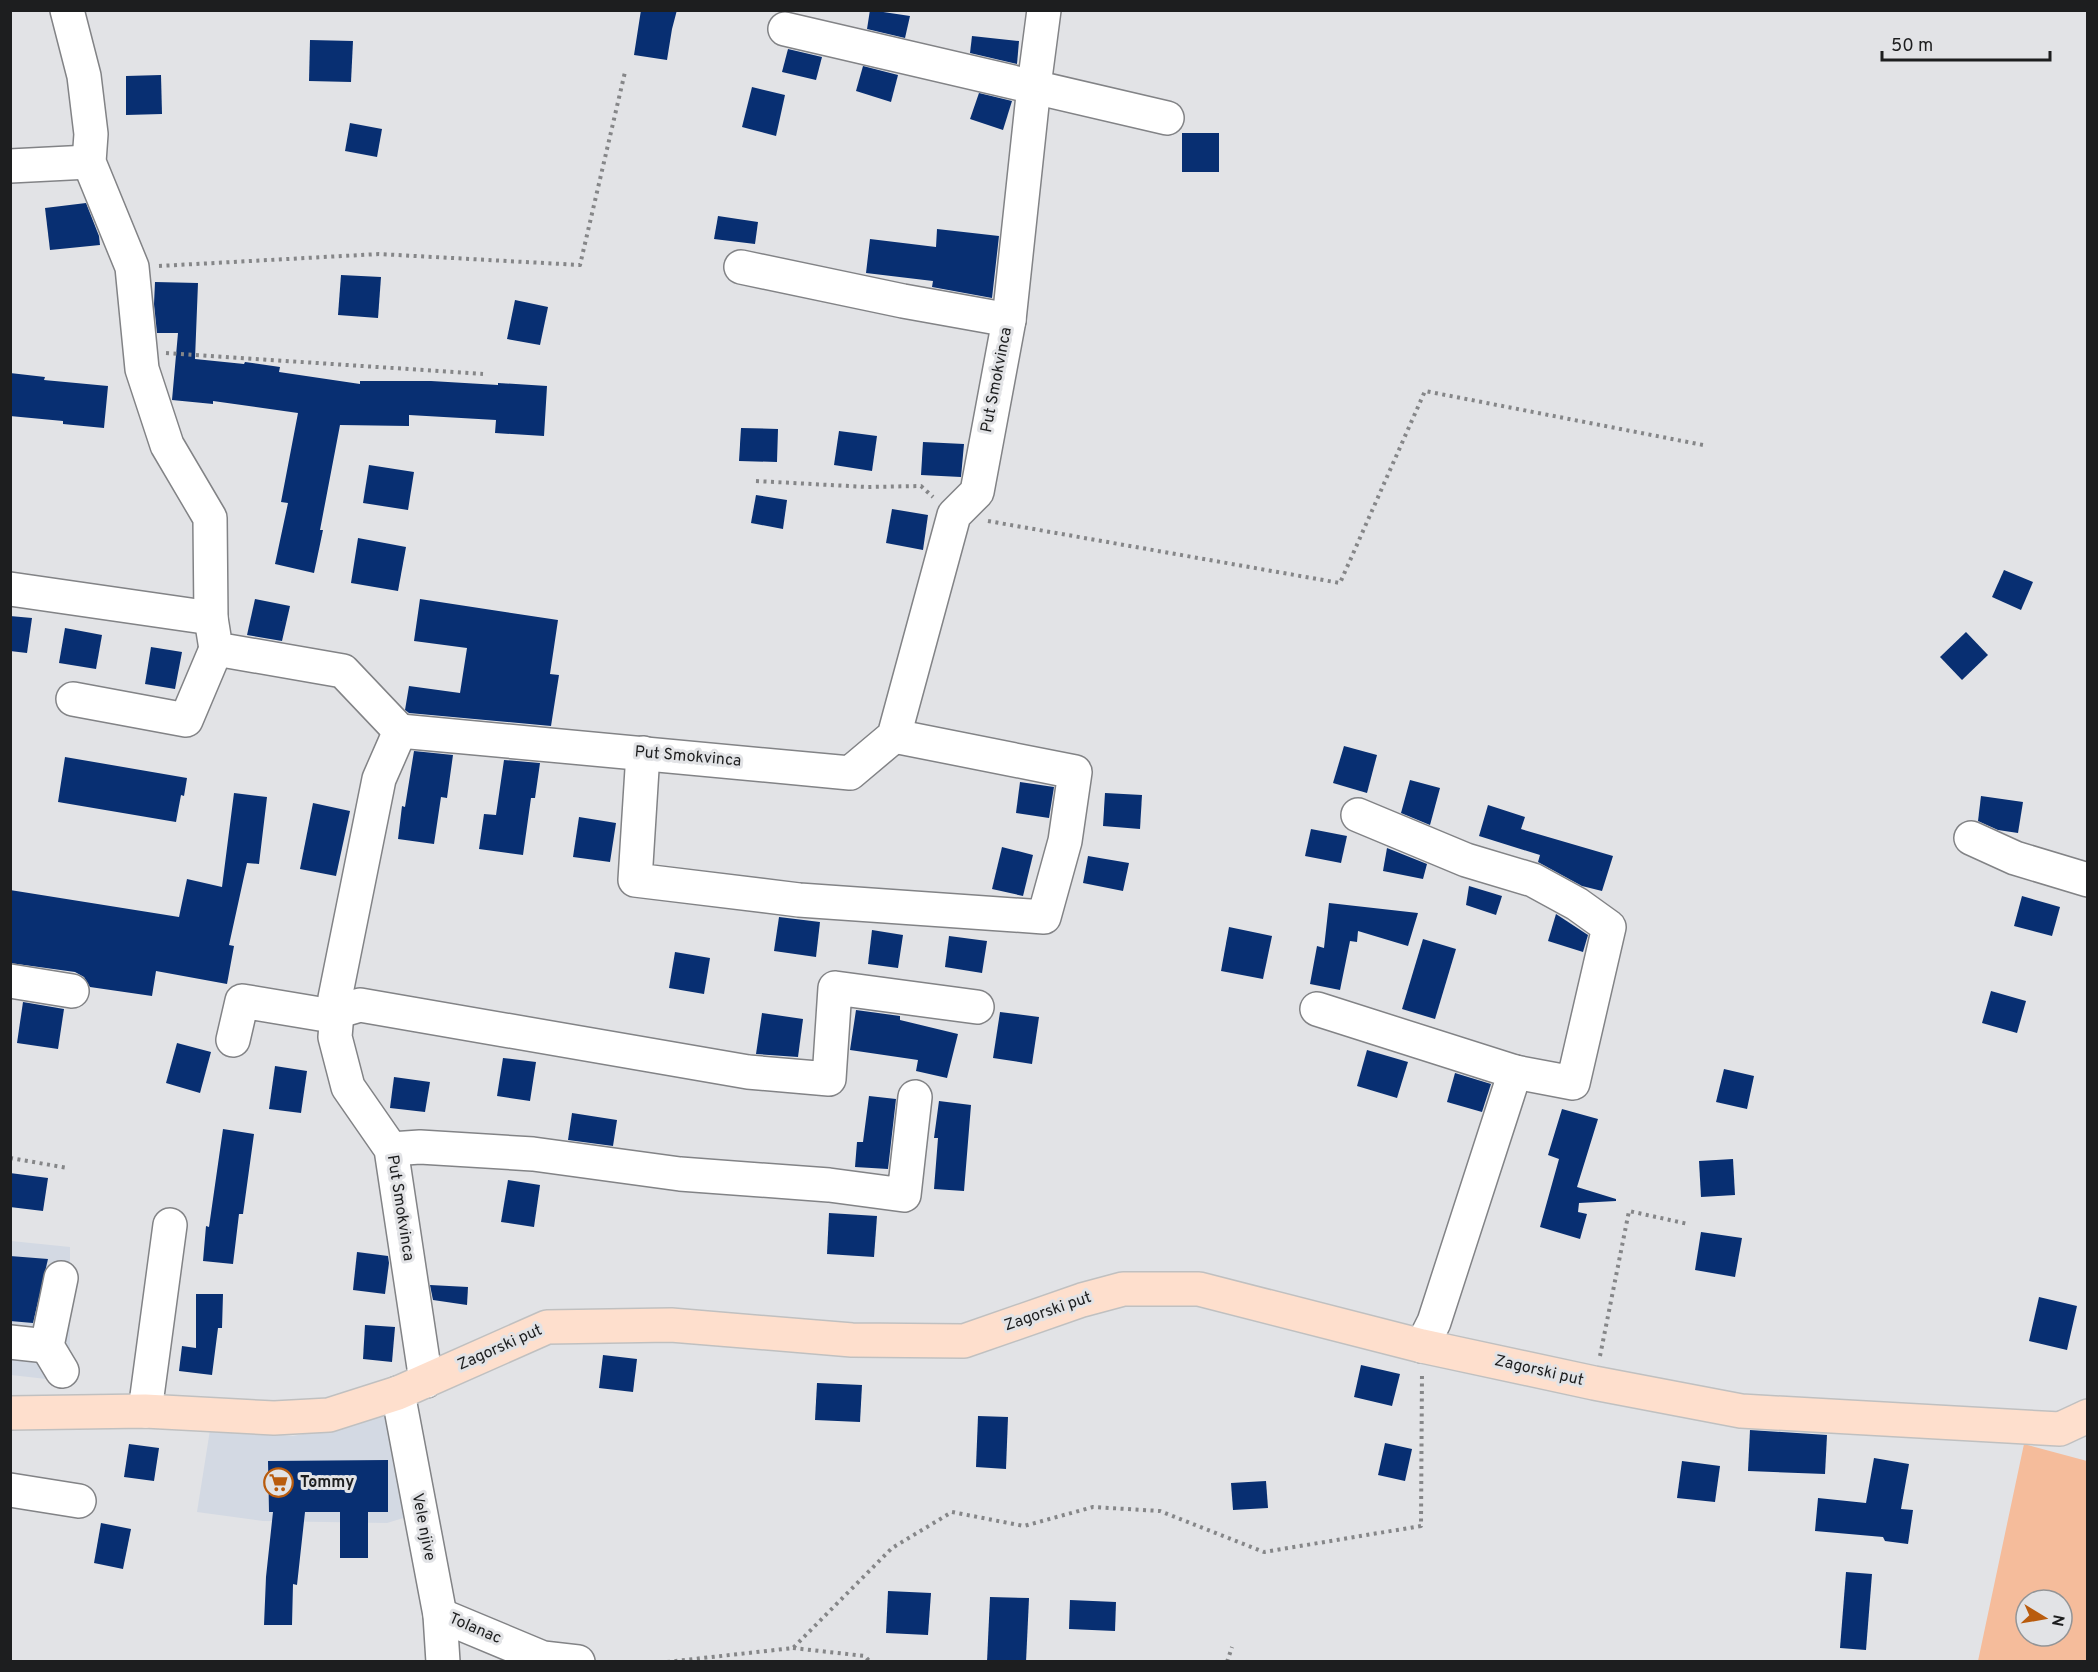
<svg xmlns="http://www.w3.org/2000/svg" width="2098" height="1672" viewBox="0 0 2098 1672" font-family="Overpass,sans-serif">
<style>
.built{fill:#d3d9e3}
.green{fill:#f5bc9b;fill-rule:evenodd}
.building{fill:#082f72}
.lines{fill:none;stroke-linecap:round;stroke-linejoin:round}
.minor-casing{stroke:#828386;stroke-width:36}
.major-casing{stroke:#c0c0c0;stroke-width:36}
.path{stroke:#858688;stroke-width:4;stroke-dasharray:3 4.5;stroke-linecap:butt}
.minor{stroke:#fff;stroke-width:33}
.major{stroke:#fedfcd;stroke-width:33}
.labels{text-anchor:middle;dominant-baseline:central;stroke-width:6;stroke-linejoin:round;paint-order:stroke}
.street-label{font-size:16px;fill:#1d1e1f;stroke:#e2e3e6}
.poi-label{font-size:16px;font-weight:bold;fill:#1d1e1f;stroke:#e2e3e6;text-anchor:start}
</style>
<rect width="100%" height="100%" fill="#e2e3e6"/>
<g class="built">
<path d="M11,1241L70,1247V1358L64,1381L11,1375Z"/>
<path d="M389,1408L413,1515L387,1523L263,1521L197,1512L210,1430L293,1436L334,1428Z"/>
</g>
<path class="green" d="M2024,1444L2087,1461V1661H1978ZM2026,1600H2062V1636H2026Z"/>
<g class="building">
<path d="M641,10H677L672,29L667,60L634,55Z"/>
<path d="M870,10L910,16L905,38L867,29Z"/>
<path d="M972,36L1019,41L1017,64L970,53Z"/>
<path d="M310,40L353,41L351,82L309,81Z"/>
<path d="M788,49L822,57L816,80L782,72Z"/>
<path d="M863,66L898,75L891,102L856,91Z"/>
<path d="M161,75L162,114L126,115V76Z"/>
<path d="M752,87L785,95L776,136L742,127Z"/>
<path d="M979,93L1012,101L1003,130L970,119Z"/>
<path d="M350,123L382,129L377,157L345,151Z"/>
<rect x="1182" y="133" width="37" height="39"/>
<path d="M86,203L99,236L100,245L50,250L45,208Z"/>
<path d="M718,216L758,222L755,244L714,239Z"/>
<path d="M937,229L999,236L992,298L932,287L933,281L866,273L870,239L936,247Z"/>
<path d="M341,275L381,277L378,318L338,315Z"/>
<path d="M155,282L198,283L195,359L244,364L245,362L280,367L279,372L360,384V381H431L498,385V383L547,386L544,436L495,433L496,420L409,415V426L340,425L320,530H323L314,573L275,564L288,503L281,502L298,413L213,401V404L172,400L178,333H157L154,304Z"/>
<path d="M515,300L548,307L540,345L507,339Z"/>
<path d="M10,373L45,377L44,380L108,386L104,428L63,424V421L10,416Z"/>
<path d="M741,428L778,429L777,462L739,461Z"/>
<path d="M839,431L877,436L872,471L834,465Z"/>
<path d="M923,442L964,444L961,477L921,475Z"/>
<path d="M369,465L414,472L408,510L363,503Z"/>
<path d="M756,495L787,500L783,529L751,523Z"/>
<path d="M892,509L928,515L923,550L886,543Z"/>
<path d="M358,538L406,547L398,591L351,583Z"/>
<path d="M2004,570L2033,582L2021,610L1992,597Z"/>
<path d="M255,599L290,606L282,641L247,635Z"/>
<path d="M420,599L558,620L550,674L559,675L551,726L409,713L405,710L409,686L460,693L467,648L414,641Z"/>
<path d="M10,616L32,618L27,653L10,651Z"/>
<path d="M65,628L102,635L96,669L59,663Z"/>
<path d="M1966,632L1988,655L1962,680L1940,657Z"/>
<path d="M151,647L182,652L175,689L145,684Z"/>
<path d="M1344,746L1377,755L1367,793L1333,783Z"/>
<path d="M414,751L453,755L447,798L441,797L434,844L398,839L402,806L405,807Z"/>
<path d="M65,757L187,778L184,796L181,795L176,822L58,802Z"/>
<path d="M504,760L540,763L535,798H531L523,855L479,849L484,814L496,815Z"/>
<path d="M1410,780L1440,788L1430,825L1401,813Z"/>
<path d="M1020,782L1054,787L1049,818L1016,813Z"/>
<path d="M234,793L267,797L259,864L247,863L229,945L234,946L227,984L156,971L152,996L90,987L84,977L75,972L10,963V890L179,917L187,879L222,887Z"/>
<path d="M1105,793L1142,795L1140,829L1103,826Z"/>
<path d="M1981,796L2023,802L2018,833L1998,830L1978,821Z"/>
<path d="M313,803L350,811L336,876L300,869Z"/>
<path d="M1488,805L1525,817L1521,829L1613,856L1602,891L1582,886L1538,862L1540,855L1479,836Z"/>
<path d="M579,817L616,823L610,862L573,857Z"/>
<path d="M1311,829L1347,836L1341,863L1305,856Z"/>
<path d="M1002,847L1033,855L1023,896L992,889Z"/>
<path d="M1387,848L1427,864L1423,879L1383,871Z"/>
<path d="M1088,856L1129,863L1123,891L1083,883Z"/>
<path d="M1469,886L1502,896L1496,915L1466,905Z"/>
<path d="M2022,896L2060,907L2052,936L2014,926Z"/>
<path d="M1329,903L1418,913L1408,946L1358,931L1357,942L1350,941L1340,990L1310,984L1317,946L1324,948Z"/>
<path d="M1556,914L1588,935L1583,952L1548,941Z"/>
<path d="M779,917L820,922L816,957L774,951Z"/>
<path d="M1229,927L1272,936L1263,979L1221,971Z"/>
<path d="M872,930L903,935L898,968L868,964Z"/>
<path d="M949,936L987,941L982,973L945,967Z"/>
<path d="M1423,939L1456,949L1435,1019L1402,1009Z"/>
<path d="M675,952L710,958L704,994L669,988Z"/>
<path d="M1991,991L2026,1001L2017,1033L1982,1023Z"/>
<path d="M23,1002L64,1009L58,1049L17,1043Z"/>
<path d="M856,1010L900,1016V1020L958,1034L947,1078L916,1071L918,1060L850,1050Z"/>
<path d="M1000,1012L1039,1017L1032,1064L993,1058Z"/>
<path d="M762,1013L803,1019L798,1057L756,1054Z"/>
<path d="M177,1043L211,1052L200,1093L166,1083Z"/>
<path d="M1367,1050L1408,1062L1397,1098L1357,1086Z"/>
<path d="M503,1058L536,1062L530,1101L497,1096Z"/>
<path d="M275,1066L307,1071L301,1113L269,1109Z"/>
<path d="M1724,1069L1754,1076L1747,1109L1716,1102Z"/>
<path d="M1455,1073L1491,1084L1482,1112L1447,1102Z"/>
<path d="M394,1077L430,1082L425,1112L390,1108Z"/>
<path d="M869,1096L896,1099L888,1169L855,1167L857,1142H863Z"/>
<path d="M939,1101L971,1105L964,1191L934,1189L938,1138H934Z"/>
<path d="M1562,1109L1598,1119L1577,1187L1616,1199V1201L1579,1203L1578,1212L1587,1214L1580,1239L1540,1227L1559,1159L1548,1155Z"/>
<path d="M572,1113L617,1120L613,1146L568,1140Z"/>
<path d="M223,1129L254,1134L243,1214H239L233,1264L203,1261L206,1226L209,1227Z"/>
<path d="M1733,1159L1735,1195L1701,1197L1699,1161Z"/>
<path d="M10,1173L48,1178L43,1211L10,1207Z"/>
<path d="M508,1180L540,1185L534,1227L501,1222Z"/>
<path d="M829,1213L877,1216L874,1257L827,1254Z"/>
<path d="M1701,1232L1742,1238L1735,1277L1695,1270Z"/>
<path d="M357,1252L388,1256L389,1263L385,1294L353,1290Z"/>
<path d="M10,1256L48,1259L33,1323L10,1321Z"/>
<path d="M430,1285L468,1287L467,1305L433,1300Z"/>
<path d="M196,1294H223L222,1328H218L212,1375L179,1371L182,1346L196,1348Z"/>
<path d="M2039,1297L2077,1306L2067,1350L2029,1341Z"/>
<path d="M365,1325L395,1327L392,1362L363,1359Z"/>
<path d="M603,1355L637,1359L633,1392L599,1388Z"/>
<path d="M1361,1365L1400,1374L1392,1406L1354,1397Z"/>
<path d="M817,1383L862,1385L860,1422L815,1420Z"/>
<path d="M978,1416L1008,1417L1006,1469L976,1467Z"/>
<path d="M1750,1430L1827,1435L1825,1474L1748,1471Z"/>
<path d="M1385,1443L1412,1449L1405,1481L1378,1475Z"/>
<path d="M129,1444L159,1448L154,1481L124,1477Z"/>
<path d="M1874,1458L1909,1464L1901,1509L1913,1510L1908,1544L1885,1541L1883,1537L1815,1531L1818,1498L1866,1503Z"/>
<path d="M388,1460V1512H368V1558H340V1512H305L297,1585L293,1584L292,1625H264L266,1577L273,1512H269L268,1461Z"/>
<path d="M1682,1461L1720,1466L1715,1502L1677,1498Z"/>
<path d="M1266,1481L1268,1508L1233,1510L1231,1483Z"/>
<path d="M101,1523L131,1529L123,1569L94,1563Z"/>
<path d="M1846,1572L1872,1574L1866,1650L1840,1648Z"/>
<path d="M888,1591L931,1593L928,1635L886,1633Z"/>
<path d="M990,1597L1029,1598L1026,1662H987Z"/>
<path d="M1070,1600L1116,1602L1115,1631L1069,1629Z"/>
</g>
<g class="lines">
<defs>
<g id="minor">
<path d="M67,10L84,76L91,134L89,162L132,267L142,369L167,445L210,518L211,618L216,649L343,671L400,731"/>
<path d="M785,29L1167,118"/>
<path d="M10,166L89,162"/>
<path d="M741,267L903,301L1009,320"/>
<path d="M10,589L211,618"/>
<path d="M73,699L186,720L216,649"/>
<path d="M400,731L850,773L894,736L954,515L977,492L1009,320L1034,86L1044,10"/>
<path d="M400,731L379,779L335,998L337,1013L335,1037L348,1087L391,1149L426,1381"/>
<path d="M643,753L635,880L799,900L1044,917L1065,841L1075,772L894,736"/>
<path d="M1358,815L1466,860L1533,880L1577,904L1609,927L1573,1083L1515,1072"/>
<path d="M1971,838L2015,858L2088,880"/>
<path d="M10,981L72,991"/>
<path d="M1317,1009L1515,1072L1434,1322L1422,1346"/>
<path d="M233,1040L242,1001L326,1015L360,1005L748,1072L829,1079L835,988L977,1007"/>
<path d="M391,1149L420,1147L533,1154L680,1174L829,1185L904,1195L915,1097"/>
<path d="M61,1278L47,1346L62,1371"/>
<path d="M10,1342L47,1346"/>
<path d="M398,1393L440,1615L443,1662"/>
<path d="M145,1411L170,1225"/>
<path d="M10,1490L79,1501"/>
<path d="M440,1615L543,1658L578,1662"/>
</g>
<path id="major" d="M10,1413L145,1411L274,1418L329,1415L398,1393L547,1327L671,1325L852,1340L964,1341L1082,1300L1123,1289H1199L1422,1346L1594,1383L1741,1411L2060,1429L2088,1416"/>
</defs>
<use href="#minor" class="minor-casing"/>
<use href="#major" class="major-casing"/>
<g class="path">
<path d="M159,266L379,254L580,265L625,72"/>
<path d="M166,353L483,374"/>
<path d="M756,481L867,487L921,486L933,497"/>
<path d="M988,521L1340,583L1425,391L1703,445"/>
<path d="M10,1158L68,1168"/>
<path d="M1600,1356L1629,1211L1688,1224"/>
<path d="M793,1648L865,1656L870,1662"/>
<path d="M667,1662L793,1648L892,1548L952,1512L1024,1526L1093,1507L1160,1511L1264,1552L1421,1526L1422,1372"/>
<path d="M1227,1662L1232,1647"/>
</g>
<use href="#minor" class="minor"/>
<use href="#major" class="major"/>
</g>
<defs>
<symbol id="supermarket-ring" viewBox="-11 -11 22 22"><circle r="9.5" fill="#e2e3e6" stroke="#b95c0e" stroke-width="1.5"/><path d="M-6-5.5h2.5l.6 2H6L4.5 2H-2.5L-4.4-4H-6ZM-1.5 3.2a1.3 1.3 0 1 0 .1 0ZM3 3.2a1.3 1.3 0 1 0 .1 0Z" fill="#b95c0e"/></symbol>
</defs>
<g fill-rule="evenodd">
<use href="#supermarket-ring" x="262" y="1466" width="33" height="33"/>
</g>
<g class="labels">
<g class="street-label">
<text transform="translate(997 380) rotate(-79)">Put Smokvinca</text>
<text transform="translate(688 757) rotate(5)">Put Smokvinca</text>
<text transform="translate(400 1208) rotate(81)">Put Smokvinca</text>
<text transform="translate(1048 1312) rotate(-19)">Zagorski put</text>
<text transform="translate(500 1348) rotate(-24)">Zagorski put</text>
<text transform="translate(1539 1371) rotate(13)">Zagorski put</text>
<text transform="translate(423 1527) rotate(79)">Vele njive</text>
<text transform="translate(475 1629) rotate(23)">Tolanac</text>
</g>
<g class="poi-label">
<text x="300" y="1483">Tommy</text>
</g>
</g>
<rect width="2098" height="1672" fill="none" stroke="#1d1e1f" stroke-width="24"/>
<g transform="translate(2044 1618) rotate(101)"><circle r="28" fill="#e2e3e6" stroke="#939496" stroke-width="1.5"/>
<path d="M0-4.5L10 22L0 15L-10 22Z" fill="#b95c0e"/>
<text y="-9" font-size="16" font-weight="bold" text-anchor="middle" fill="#1d1e1f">N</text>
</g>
<path d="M1882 51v9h168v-9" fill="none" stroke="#1d1e1f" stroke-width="3"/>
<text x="1891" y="51" font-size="18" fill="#1d1e1f" stroke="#e2e3e6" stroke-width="4.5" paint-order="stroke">50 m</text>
</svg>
